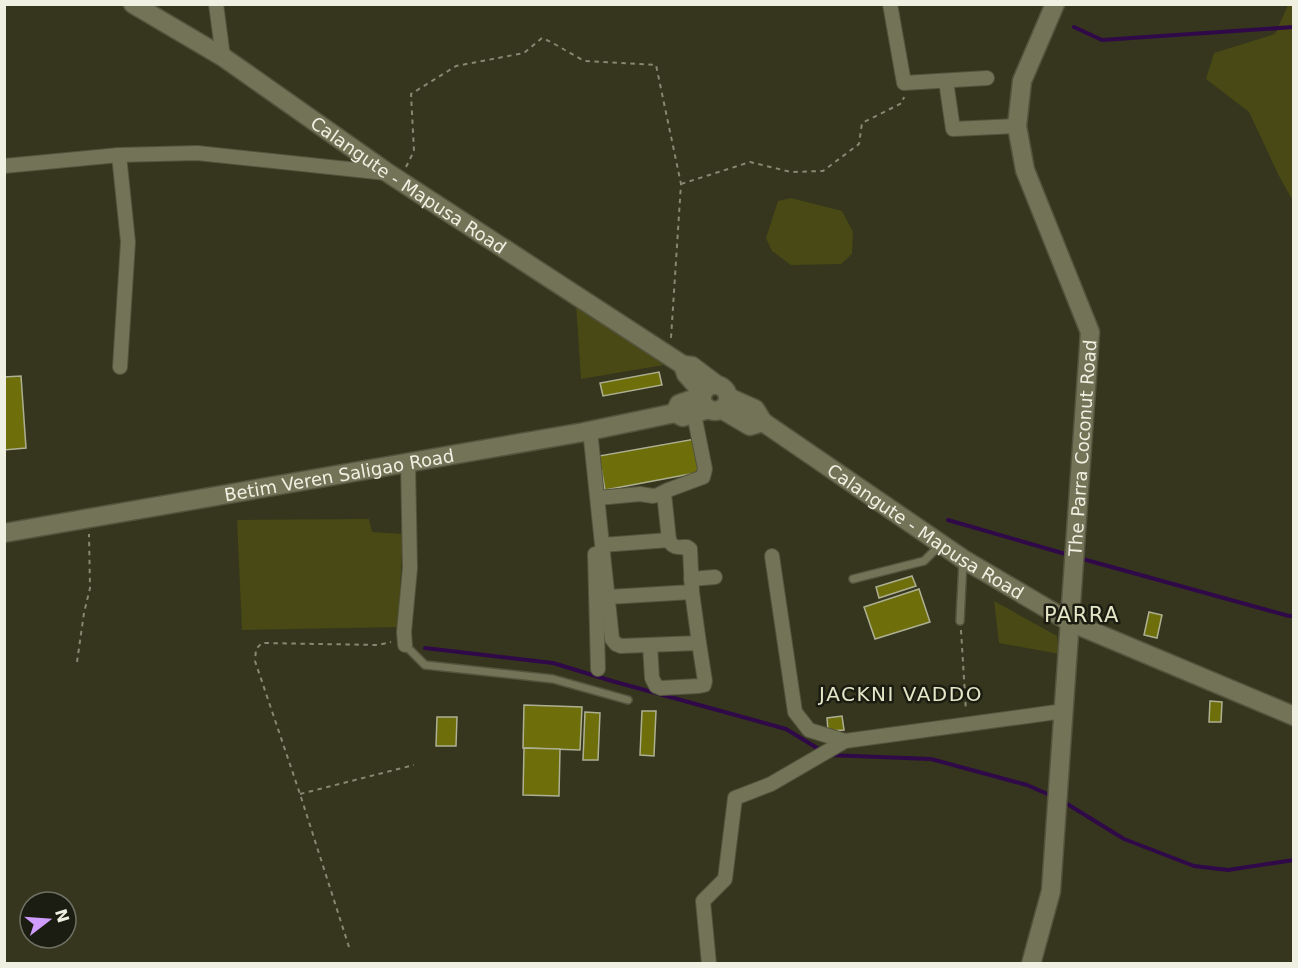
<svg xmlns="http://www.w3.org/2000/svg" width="1298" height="968" viewBox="0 0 1298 968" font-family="'DejaVu Sans',sans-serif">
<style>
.green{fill:#484915}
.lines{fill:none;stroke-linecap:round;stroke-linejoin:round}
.stream{stroke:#300949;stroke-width:4}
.building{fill:#6e6e0b;stroke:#aeb093;stroke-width:1.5}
.lane-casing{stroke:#54543e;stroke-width:10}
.street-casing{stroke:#54543e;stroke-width:16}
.secondary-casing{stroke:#54543e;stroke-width:21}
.path{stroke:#878873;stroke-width:2;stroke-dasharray:4.5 4.5;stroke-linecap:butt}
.lane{stroke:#727357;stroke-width:7}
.street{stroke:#727357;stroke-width:14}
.secondary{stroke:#727357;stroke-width:18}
.labels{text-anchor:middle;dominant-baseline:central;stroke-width:5;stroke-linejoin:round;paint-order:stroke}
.street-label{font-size:18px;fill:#eff0e1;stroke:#1c1d12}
.neighbourhood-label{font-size:20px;letter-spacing:1.5px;fill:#e4e6c7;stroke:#1c1d12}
.quarter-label{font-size:21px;letter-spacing:1.5px;fill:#e4e6c7;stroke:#1c1d12}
</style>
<rect width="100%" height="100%" fill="#35361d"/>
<g class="green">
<path d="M1288,5H1294L1293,201L1279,176L1249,112L1206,79L1214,53L1275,34Z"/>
<path d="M791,198L842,211L853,232L852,254L841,264L791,265L772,251L766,238L778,201Z"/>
<path d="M576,304L664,365L581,379Z"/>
<path d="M369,519L372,532L403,534L398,627L242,630L237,520Z"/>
<path d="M994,601L1057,636L1059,654L999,643Z"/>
</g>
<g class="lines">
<g class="stream">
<path d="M1074,27L1102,40L1294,27"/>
<path d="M948,520L1069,555"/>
<path d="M1079,558L1289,616H1294"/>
<path d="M425,648L553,663L612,681L786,729L822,751"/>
<path d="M828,755L931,759L1027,785L1052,796"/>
<path d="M1064,802L1124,839L1194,866L1228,870L1294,860"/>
</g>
</g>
<g class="building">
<path d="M659,372L662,385L603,396L600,383Z"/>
<path d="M21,376L26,448L4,450V377Z"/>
<path d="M695,439L701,472L605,490L599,456Z"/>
<path d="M912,576L916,586L879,598L876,587Z"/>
<path d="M919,589L930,622L875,639L864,607Z"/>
<path d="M1149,612L1162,615L1157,638L1144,635Z"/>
<path d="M1210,701L1222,702L1221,722H1209Z"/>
<path d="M524,705L582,707L580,750L523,748Z"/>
<path d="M642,711H656L654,756L640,755Z"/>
<path d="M585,712L600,713L598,760H583Z"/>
<path d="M842,716L844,730L828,731L827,718Z"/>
<path d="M437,717H457L456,746H436Z"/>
<path d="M524,748L560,749L559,796L523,795Z"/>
</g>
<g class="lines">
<defs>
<g id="lane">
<path d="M853,579L924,561L939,546"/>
<path d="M960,621L963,561"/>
<path d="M405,645L425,665L553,679L628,700"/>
</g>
<g id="street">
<path d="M216,4L223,57"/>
<path d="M890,4L904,83L987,78"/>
<path d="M946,81L953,129L1017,126"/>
<path d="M119,155L128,242L120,367"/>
<path d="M4,166L119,155L197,153L386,173"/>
<path d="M590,430L612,639L616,644L621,646L699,643"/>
<path d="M598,498L640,494L653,496L658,495L668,490L703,477L705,469L694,414"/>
<path d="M602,545L669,540L664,493"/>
<path d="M595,554L598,669"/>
<path d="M772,556L795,712L809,730L845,741"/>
<path d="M691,579L715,577"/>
<path d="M608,597L692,592"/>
<path d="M405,645L404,632L410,568L408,462"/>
<path d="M650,645L652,678L656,686L661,688L699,686L704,685L705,681L699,643L692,592L690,549L687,547C679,547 673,549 669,540"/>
<path d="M709,964L703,901L725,879L735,798L771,784L845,741L1064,711"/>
</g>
<g id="secondary">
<path id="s1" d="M133,4L223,57L388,173L683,365"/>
<circle cx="715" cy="398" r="13"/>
<path d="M703,393L686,374L683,365L692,366L717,385"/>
<path d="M702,396L679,404L675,413L683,417L709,409"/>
<path d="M721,409L750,426L763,422L755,409L728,397"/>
<path id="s2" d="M763,422L963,559L1070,622L1294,716"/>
<path id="s3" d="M4,533L584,432L675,413"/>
<path id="s4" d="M1031,964L1051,891L1090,332L1025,170L1017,126L1022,81L1055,4"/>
</g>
</defs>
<use href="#lane" class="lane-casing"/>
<use href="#street" class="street-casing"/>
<use href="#secondary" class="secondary-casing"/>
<g class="path">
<path d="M406,167L414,151L411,94L456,66L524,53L542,38L551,42L584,61L656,65L681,184L671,338"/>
<path d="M681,184L750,162L791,172L823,171L859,144L862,123L902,103L904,97"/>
<path d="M961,630L966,711"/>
<path d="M77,662L84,613L90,588L89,534"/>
<path d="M300,794L414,765"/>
<path d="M349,947L300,794L255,661L256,649L262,643L378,645L391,642"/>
</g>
<use href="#lane" class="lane"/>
<use href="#street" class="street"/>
<use href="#secondary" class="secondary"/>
</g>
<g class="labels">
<g class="street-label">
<text stroke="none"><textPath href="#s1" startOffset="330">Calangute - Mapusa Road</textPath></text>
<text stroke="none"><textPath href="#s4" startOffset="520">The Parra Coconut Road</textPath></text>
<text stroke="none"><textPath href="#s3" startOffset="340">Betim Veren Saligao Road</textPath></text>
<text stroke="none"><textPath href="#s2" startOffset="196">Calangute - Mapusa Road</textPath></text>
</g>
<g class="neighbourhood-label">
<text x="901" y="694">JACKNI VADDO</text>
</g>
<g class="quarter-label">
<text x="1082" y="615">PARRA</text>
</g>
</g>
<rect width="1298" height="968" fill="none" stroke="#eff0e1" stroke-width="12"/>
<g transform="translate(48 920) rotate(73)"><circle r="28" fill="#1c1d12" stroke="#707165" stroke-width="1.5"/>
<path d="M0-4.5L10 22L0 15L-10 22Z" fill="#d09dff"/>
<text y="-9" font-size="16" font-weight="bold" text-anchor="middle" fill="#eff0e1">N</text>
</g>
</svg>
